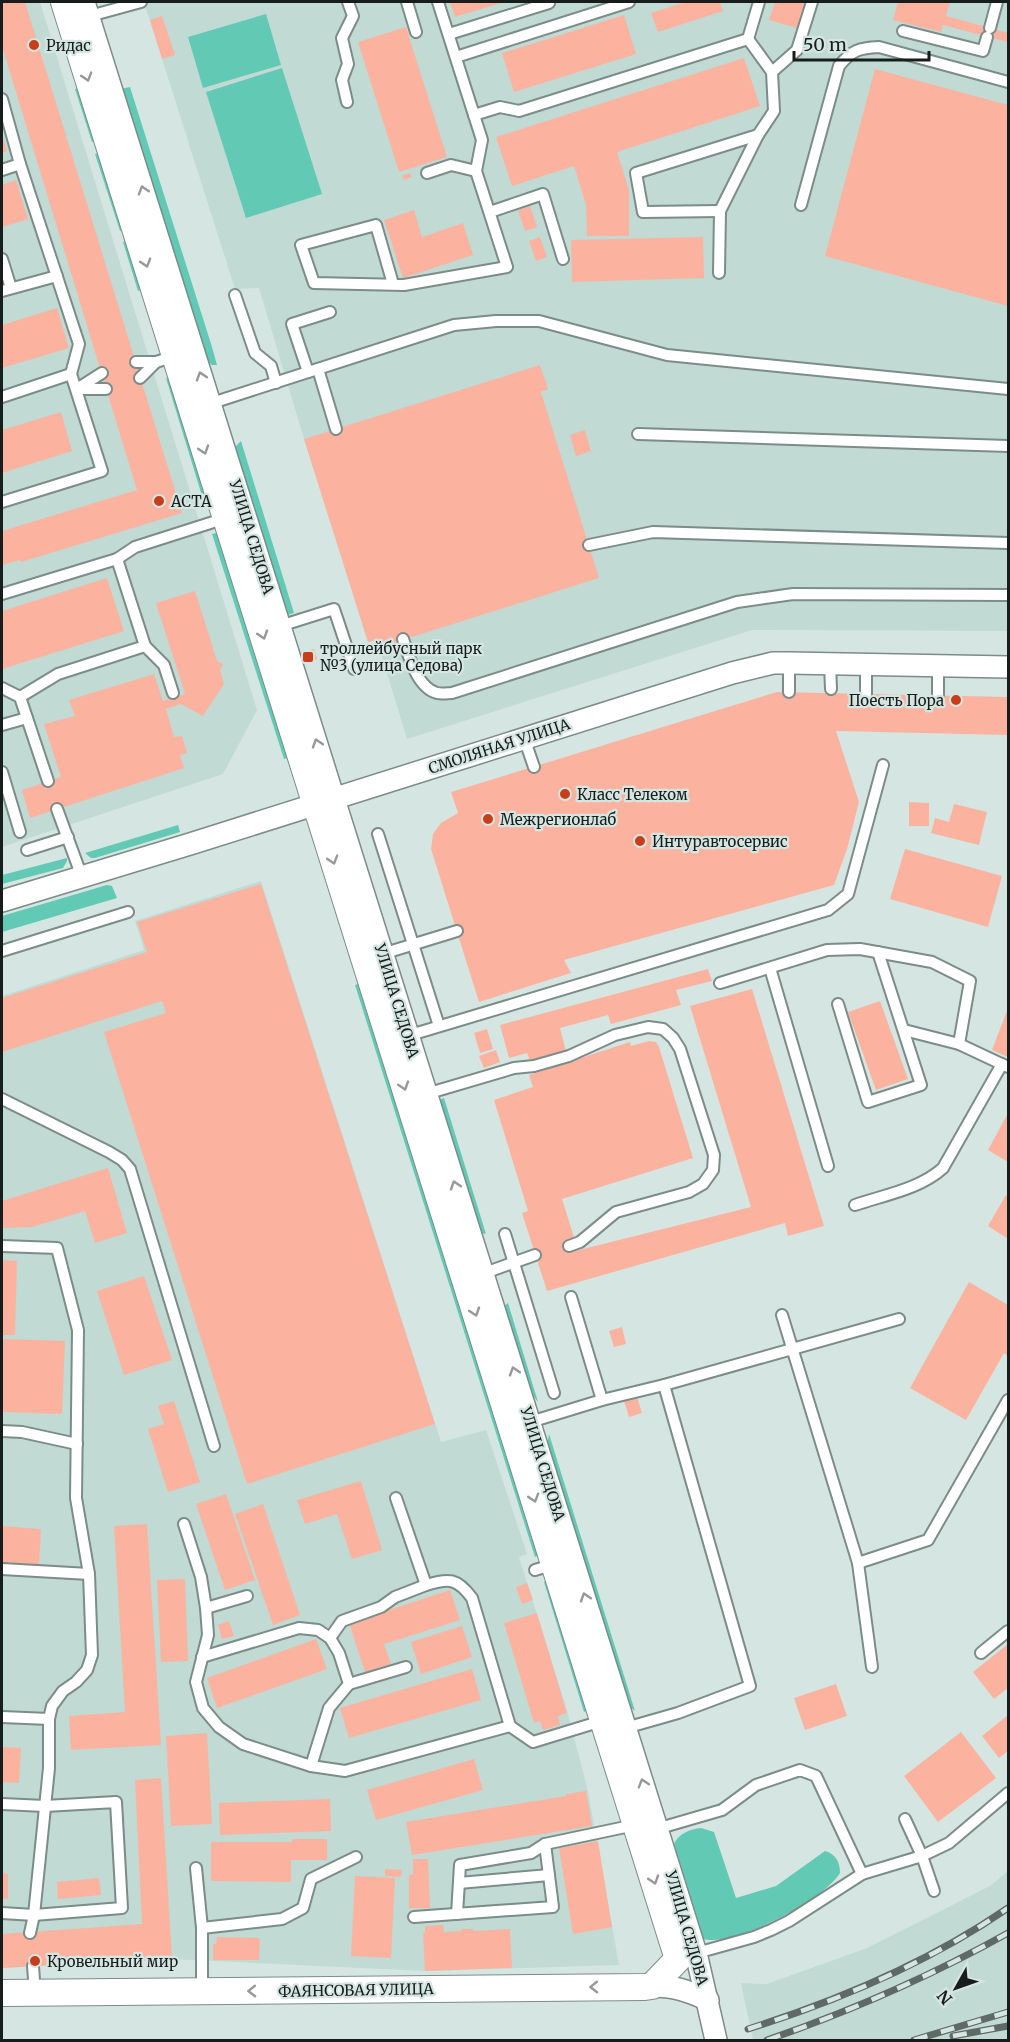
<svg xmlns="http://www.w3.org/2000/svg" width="1010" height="2042" viewBox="0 0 1010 2042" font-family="Merriweather,serif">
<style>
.built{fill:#c1dad4}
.green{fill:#62c9b5}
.building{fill:#fbb3a0}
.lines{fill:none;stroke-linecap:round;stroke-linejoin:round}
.service-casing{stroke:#7c8c88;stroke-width:14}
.minor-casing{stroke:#7c8c88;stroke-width:24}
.tertiary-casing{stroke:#7c8c88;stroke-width:28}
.service{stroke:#fff;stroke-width:10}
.minor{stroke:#fff;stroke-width:21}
.tertiary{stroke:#fff;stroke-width:26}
.rail-casing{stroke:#5f6966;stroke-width:7}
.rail{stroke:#d5e6e2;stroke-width:4.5;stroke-dasharray:14;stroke-linecap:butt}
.oneway{stroke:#979998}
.poi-dot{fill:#c73e1a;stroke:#d5e6e2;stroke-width:2}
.labels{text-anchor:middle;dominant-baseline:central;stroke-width:4.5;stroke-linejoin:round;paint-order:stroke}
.poi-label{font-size:15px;fill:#171d1b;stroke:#d5e6e2;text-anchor:start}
.street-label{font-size:15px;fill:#171d1b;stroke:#d5e6e2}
</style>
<rect width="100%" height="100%" fill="#d5e6e2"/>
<g class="built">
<path d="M2,2H40L257,710L223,774L2,847Z"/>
<path d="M144,2H1008V631L752,630L407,739L377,640L368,642L304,439L259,288L235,289Z"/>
<path d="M261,881L441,1442L486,1430L527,1554L519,1557L568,1714L588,1791L619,1965L425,1971L172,1959L2,1968V996L144,950L135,921Z"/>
<path d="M1008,1871V2040H753L741,1983L767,1984L867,1948L990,1886Z"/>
</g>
<g class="green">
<path d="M266,14L281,65L203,88L188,37Z"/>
<path d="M282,68L322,194L246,218L206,92Z"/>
<path d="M81,87L97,140L92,142L75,89Z"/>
<path d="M130,87L212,347L217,365H212L206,360L121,89Z"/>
<path d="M101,152L125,229L120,231L95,154Z"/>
<path d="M129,240L144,289L138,291L123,242Z"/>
<path d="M166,378L169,379L212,508L206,509Z"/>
<path d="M241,441L294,613L287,615L235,453L236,446Z"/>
<path d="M220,532L291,757L284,759L212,534Z"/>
<path d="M178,825L180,832L95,858H91L85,853Z"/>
<path d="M67,858V861L63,868L2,884V875Z"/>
<path d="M107,885L112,886L117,898L2,932V916Z"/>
<path d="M361,983L541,1555L535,1557L355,985Z"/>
<path d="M444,1098L486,1234L481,1233L439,1100Z"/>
<path d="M508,1303L538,1402L530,1392L504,1306Z"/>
<path d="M549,1434L635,1711L629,1706L547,1445Z"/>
<path d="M549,1580L590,1710L584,1712L544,1582Z"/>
<path d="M701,1828L714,1832L736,1898L776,1886L825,1851C836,1854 840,1862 840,1873C825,1899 733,1948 703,1939L674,1844C678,1834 690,1829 701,1828Z"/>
</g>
<g class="building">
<path d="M2,2H25L182,513L21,562L20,560L2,565V531L137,490L2,46Z"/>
<path d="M450,2H504L455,17Z"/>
<path d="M686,2H720L723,11L658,32L651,13Z"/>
<path d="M775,2H805L797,28L769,20Z"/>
<path d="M898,2H950L946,16L1008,33V42L943,25L941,32L893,20Z"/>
<path d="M624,15L636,54L514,92L502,53Z"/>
<path d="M162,16L175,55L162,59L150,20Z"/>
<path d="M406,27L447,157L399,172L358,42Z"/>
<path d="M744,58L760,106L617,152L629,190V236H587L586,205L574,166L512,186L496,137Z"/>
<path d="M875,69L1008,105V306L825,256Z"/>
<path d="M2,135L7,151L2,153Z"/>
<path d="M410,173L412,177L404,180L402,176Z"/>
<path d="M16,180L28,219L2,227V185Z"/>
<path d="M530,206L537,227L525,231L518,210Z"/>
<path d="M414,210L422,237L463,223L473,255L403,278L384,220Z"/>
<path d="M540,237L547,257L536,261L529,241Z"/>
<path d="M703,237L704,278L572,282L571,240Z"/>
<path d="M57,308L69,348L2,368V325Z"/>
<path d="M540,365L548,389L541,392L599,578L396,642L399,650L382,655L377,640L368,642L304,439Z"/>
<path d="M61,412L72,451L2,473V430Z"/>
<path d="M585,430L591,451L576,456L570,435Z"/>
<path d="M107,578L124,631L2,669V611Z"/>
<path d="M195,591L217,661L223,664L220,670L224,684L203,716L181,704L166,709L174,737L182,736L187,753L180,755L184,768L30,818L22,790L61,777L44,724L75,716L69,700L154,674L163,701L185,694L156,603Z"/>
<path d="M314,649L317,659L313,661L310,650Z"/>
<path d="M777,692L1008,697V735L836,731L859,802L847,849L834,885L564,960L571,973L479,1002L431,849L433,834L441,823L458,813L451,792Z"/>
<path d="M909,802L929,803V826H909Z"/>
<path d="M954,804L987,812L979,845L931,833L935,818L949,822Z"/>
<path d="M905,849L1002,876L988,927L890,899Z"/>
<path d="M261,884L435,1424L247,1484L104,1032L166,1013L162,1001L2,1052V998L147,952L137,922Z"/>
<path d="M708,969L712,981L676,990L681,1005L611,1024L608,1015L560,1028L566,1051L530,1061L527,1053L509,1058L500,1025Z"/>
<path d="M752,989L824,1226L788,1236L785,1223L547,1291L522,1213L528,1211L494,1100L533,1087L529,1075L630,1042L631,1046L649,1041L656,1042L659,1047L693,1158L562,1199L574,1237L567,1239L571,1252L751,1207L690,1006Z"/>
<path d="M880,1001L908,1079L876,1090L848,1012Z"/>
<path d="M1008,1008V1057L992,1050Z"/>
<path d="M487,1029L493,1049L480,1053L474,1033Z"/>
<path d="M496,1050L500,1062L484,1068L479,1056Z"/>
<path d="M1008,1113V1162L988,1150Z"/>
<path d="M108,1168L127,1233L95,1243L85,1211L32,1227L2,1228V1201Z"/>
<path d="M1006,1195L1008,1197V1239L988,1226Z"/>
<path d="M2,1260L17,1261L15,1335H2Z"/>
<path d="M144,1276L172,1360L124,1375L97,1291Z"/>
<path d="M969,1282L1008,1305V1356L1004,1353L966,1420L910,1388Z"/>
<path d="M622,1327L626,1344L614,1347L609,1331Z"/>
<path d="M2,1339L65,1341L62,1414L2,1412Z"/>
<path d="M637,1397L642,1413L629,1417L624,1401Z"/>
<path d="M174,1401L200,1482L168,1492L148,1429L164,1424L158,1406Z"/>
<path d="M361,1481L382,1550L352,1559L337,1514L305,1524L297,1500Z"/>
<path d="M226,1494L255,1580L225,1590L196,1504Z"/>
<path d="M263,1504L300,1615L273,1625L235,1514Z"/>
<path d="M147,1524L161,1745L71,1750L69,1716L125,1712L114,1526Z"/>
<path d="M2,1526L41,1529L39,1566L2,1563Z"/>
<path d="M185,1579L188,1661L161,1662L157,1580Z"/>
<path d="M527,1583L533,1600L522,1604L516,1587Z"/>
<path d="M450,1590L460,1620L384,1644L391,1664L365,1672L349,1623Z"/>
<path d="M537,1613L567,1713L558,1716L560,1725L543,1730L540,1721L534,1723L504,1623Z"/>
<path d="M229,1621L234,1636L222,1639L218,1625Z"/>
<path d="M462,1626L472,1657L421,1674L411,1642Z"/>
<path d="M316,1639L327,1669L217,1708L207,1678Z"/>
<path d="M1008,1644V1688L994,1699L973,1672Z"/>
<path d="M472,1669L481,1700L349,1738L340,1708Z"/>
<path d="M836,1684L847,1716L805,1730L794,1698Z"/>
<path d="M1008,1715V1751L999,1758L982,1736Z"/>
<path d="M961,1732L996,1778L938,1822L904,1776Z"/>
<path d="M207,1733L212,1824L171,1826L166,1736Z"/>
<path d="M2,1747L21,1748L19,1783L2,1782Z"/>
<path d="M474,1759L483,1790L376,1820L367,1790Z"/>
<path d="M161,1778L172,1959L2,1968V1934L142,1924L135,1780Z"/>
<path d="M586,1791L592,1826L412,1855L406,1822L566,1796V1794Z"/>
<path d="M330,1799L331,1831L220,1835L219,1803Z"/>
<path d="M292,1839H327V1860H291V1882L211,1881V1842H292Z"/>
<path d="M598,1841L612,1927L573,1934L559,1848Z"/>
<path d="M413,1859H428L430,1908H409V1875H413Z"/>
<path d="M385,1869L402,1870L401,1877L385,1876Z"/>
<path d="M2,1873L8,1874V1899L2,1898Z"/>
<path d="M355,1876L395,1878L391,1958L351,1956Z"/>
<path d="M99,1878L101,1895L58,1899L57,1882Z"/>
<path d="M443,1925L444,1932L461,1931V1929H473V1931L510,1929L512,1968L425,1971L423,1933H425V1926Z"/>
<path d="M217,1937L260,1938L259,1960H213V1944H216Z"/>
</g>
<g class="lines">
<defs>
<g id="service">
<path d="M407,2L416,32"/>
<path d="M86,17L141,2"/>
<path d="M990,28L997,2"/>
<path d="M903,31L983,51L987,37"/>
<path d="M449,34L549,3"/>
<path d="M456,57L629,2"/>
<path d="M772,72L797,50L812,2"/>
<path d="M2,99L20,164L79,344L71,374"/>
<path d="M347,102L342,80L348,64L342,38L353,16L348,2"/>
<path d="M474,115L500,107L519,111L748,39L759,2"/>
<path d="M2,170L20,164"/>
<path d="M427,173L451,165L476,171"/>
<path d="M801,205L839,66C852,50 859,48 879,47L1008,82"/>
<path d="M720,211L643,212L636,173L758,135"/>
<path d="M490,212L543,194L563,259"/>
<path d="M2,259L11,288"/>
<path d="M719,273L720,211L758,135L774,111L772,72L748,39"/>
<path d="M393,284L376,225L301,245L314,283L404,285L507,267L476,171L482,140L438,2"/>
<path d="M2,291L57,276"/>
<path d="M235,295L255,353L271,366L276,383"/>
<path d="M136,362H156L175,356"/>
<path d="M318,369L336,429"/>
<path d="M308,372L292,324L330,312"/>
<path d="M140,378L156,362"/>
<path d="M77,389H106"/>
<path d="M77,389L102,373"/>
<path d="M2,397L71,374L102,471L2,502"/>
<path d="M209,404L454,325L496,321H539L667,355L1008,389"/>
<path d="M638,434L1008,446"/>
<path d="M589,545L653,532L1008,543"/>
<path d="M2,594L117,559L135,547L226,518"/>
<path d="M280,626L334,609L354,669"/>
<path d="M403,639C409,656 417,688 437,693C442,694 448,693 452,693L737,602L793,594L1008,595"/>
<path d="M145,646L164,665L173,693"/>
<path d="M830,664L831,689"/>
<path d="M2,688L20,697L48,781"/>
<path d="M789,692V663"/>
<path d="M866,694V664"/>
<path d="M938,695V666"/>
<path d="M20,697L58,674L145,646L117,559"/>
<path d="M2,725L27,718"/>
<path d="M524,738L534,767"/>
<path d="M2,772L20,832"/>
<path d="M57,809L82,877"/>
<path d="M378,834L439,1026"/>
<path d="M27,850L68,837"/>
<path d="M2,951L128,912"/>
<path d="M382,954L457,931"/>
<path d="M770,968L828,1166"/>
<path d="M720,983L827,950L860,949L932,962L970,981L959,1044"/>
<path d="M838,1004L868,1102L921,1085L878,952"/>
<path d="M904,1030L959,1044L1008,1067"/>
<path d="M407,1036L828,910L848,894L883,765"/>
<path d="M426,1094L514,1068L534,1066L569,1056L615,1035L648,1027L663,1029L673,1038L680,1049L714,1155L713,1170L703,1184L689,1192L616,1212L580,1242L569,1246"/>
<path d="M2,1099L109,1152L122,1160L130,1169L214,1446"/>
<path d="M855,1205C884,1195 920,1189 943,1168L1002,1064"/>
<path d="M505,1234L554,1393"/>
<path d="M2,1246L57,1248L78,1330L76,1498L89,1574L92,1655L87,1670L76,1682L63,1691L52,1706L49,1719V1768L34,1915L30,1933"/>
<path d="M479,1275L535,1255"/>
<path d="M571,1297L602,1400"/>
<path d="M782,1315L858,1563L928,1540L1008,1400"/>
<path d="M527,1423L602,1400L664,1385L899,1319"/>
<path d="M2,1431L22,1432L77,1444"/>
<path d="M396,1498L426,1585C449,1578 457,1578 472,1598L510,1726"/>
<path d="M184,1524L201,1577L206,1608L208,1635L196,1682L203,1708L219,1727L243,1744L311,1766L345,1771L510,1726L533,1742L605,1720"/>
<path d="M858,1563L872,1667"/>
<path d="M2,1569L89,1574"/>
<path d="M535,1570L555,1564"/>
<path d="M206,1608L247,1596"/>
<path d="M330,1638L342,1621L381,1607L395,1597L426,1585"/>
<path d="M981,1653L1008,1631"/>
<path d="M202,1657L299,1628L318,1630L330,1638L339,1653L349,1684L329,1708L311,1766"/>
<path d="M349,1684L406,1667"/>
<path d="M2,1717L49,1719"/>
<path d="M622,1729L678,1713L750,1686L664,1385"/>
<path d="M2,1804L45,1806L116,1802L122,1908L34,1915L2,1913"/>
<path d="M905,1819L922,1856L934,1891"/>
<path d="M653,1830L722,1810L756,1785L800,1770L816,1776L862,1874"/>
<path d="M196,1868L202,1928V1991"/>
<path d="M459,1883L549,1875"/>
<path d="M457,1914L460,1865L531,1853L545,1844L635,1825"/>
<path d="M414,1917L553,1907L545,1844"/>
<path d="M202,1928L282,1919L303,1908L311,1879L356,1857"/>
<path d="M693,1954L754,1937L771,1930L789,1921L862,1874L922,1856L949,1843L1008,1793"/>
<path d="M33,1966L35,1993"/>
</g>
<g id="minor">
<path d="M84,2L696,1953L716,2040"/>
<path d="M2,901L190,844L732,673L773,663H789L1008,667"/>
<path d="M652,1986C674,1986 689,1991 708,2000"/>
</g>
<path id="tertiary" d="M2,1993L645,1987L652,1986L678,1959L64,2"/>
</defs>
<use href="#service" class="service-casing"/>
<use href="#minor" class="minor-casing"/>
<use href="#tertiary" class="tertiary-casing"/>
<use href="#service" class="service"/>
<use href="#minor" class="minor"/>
<use href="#tertiary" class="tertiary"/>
<defs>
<g id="rail">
<path d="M748,2029C840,2000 928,1963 1008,1908"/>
<path d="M953,2036L1008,2026"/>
<path d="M767,2040C851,2011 931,1976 1008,1933"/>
<path d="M914,2040L1008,2012"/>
</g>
</defs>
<use href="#rail" class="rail-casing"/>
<use href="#rail" class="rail"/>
</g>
<defs><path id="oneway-chevron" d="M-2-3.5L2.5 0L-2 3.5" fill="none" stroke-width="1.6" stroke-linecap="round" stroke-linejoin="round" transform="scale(1.5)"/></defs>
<g class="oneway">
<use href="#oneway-chevron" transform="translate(87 77) rotate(73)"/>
<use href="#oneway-chevron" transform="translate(143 190) rotate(-107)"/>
<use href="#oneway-chevron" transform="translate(146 263) rotate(73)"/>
<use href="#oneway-chevron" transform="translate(201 376) rotate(-108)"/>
<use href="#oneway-chevron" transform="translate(204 450) rotate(72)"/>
<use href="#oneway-chevron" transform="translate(263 635) rotate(72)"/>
<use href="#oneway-chevron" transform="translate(317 743) rotate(-108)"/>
<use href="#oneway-chevron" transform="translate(333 860) rotate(73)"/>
<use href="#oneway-chevron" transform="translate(404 1086) rotate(72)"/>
<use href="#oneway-chevron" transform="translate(455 1185) rotate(-108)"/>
<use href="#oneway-chevron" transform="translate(475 1312) rotate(72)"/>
<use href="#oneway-chevron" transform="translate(514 1371) rotate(-108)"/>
<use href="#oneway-chevron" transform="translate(534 1498) rotate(73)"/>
<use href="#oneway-chevron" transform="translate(585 1597) rotate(-108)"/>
<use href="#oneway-chevron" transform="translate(643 1783) rotate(-107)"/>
<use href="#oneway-chevron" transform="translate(654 1880) rotate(72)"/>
<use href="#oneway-chevron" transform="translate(594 1987) rotate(179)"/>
<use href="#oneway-chevron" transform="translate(252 1991) rotate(179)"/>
</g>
<g class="poi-dot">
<circle cx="34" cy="45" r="6"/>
<circle cx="159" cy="501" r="6"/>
<rect x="302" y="651" width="12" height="12" rx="3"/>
<circle cx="956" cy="700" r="6"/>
<circle cx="565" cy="794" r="6"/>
<circle cx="488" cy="819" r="6"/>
<circle cx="640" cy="841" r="6"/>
<circle cx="35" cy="1961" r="6"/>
</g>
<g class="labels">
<g class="poi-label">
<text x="46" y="45">Ридас</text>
<text x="171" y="501">АСТА</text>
<text x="320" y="648">троллейбусный парк<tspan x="320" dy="17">№3 (улица Седова)</tspan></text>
<text x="944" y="700" text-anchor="end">Поесть Пора</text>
<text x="577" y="794">Класс Телеком</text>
<text x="500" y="819">Межрегионлаб</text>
<text x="652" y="841">Интуравтосервис</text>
<text x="47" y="1961">Кровельный мир</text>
</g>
<g class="street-label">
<text transform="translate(252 537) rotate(73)">УЛИЦА СЕДОВА</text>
<text transform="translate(499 746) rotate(-18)">СМОЛЯНАЯ УЛИЦА</text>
<text transform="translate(397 1001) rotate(73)">УЛИЦА СЕДОВА</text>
<text transform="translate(543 1464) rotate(73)">УЛИЦА СЕДОВА</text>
<text transform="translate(687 1928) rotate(74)">УЛИЦА СЕДОВА</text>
<text transform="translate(356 1990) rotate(-1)">ФАЯНСОВАЯ УЛИЦА</text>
</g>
</g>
<rect width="1010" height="2042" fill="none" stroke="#171d1b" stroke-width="6"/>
<g transform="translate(956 1988) rotate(230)" stroke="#d5e6e2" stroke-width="4.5" paint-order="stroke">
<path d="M0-4.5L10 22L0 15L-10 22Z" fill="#171d1b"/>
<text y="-9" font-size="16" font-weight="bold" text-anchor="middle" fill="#171d1b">N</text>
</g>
<path d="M794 51v9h135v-9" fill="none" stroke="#171d1b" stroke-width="3"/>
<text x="803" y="51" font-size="18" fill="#171d1b" stroke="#d5e6e2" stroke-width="4.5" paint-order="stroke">50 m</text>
</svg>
